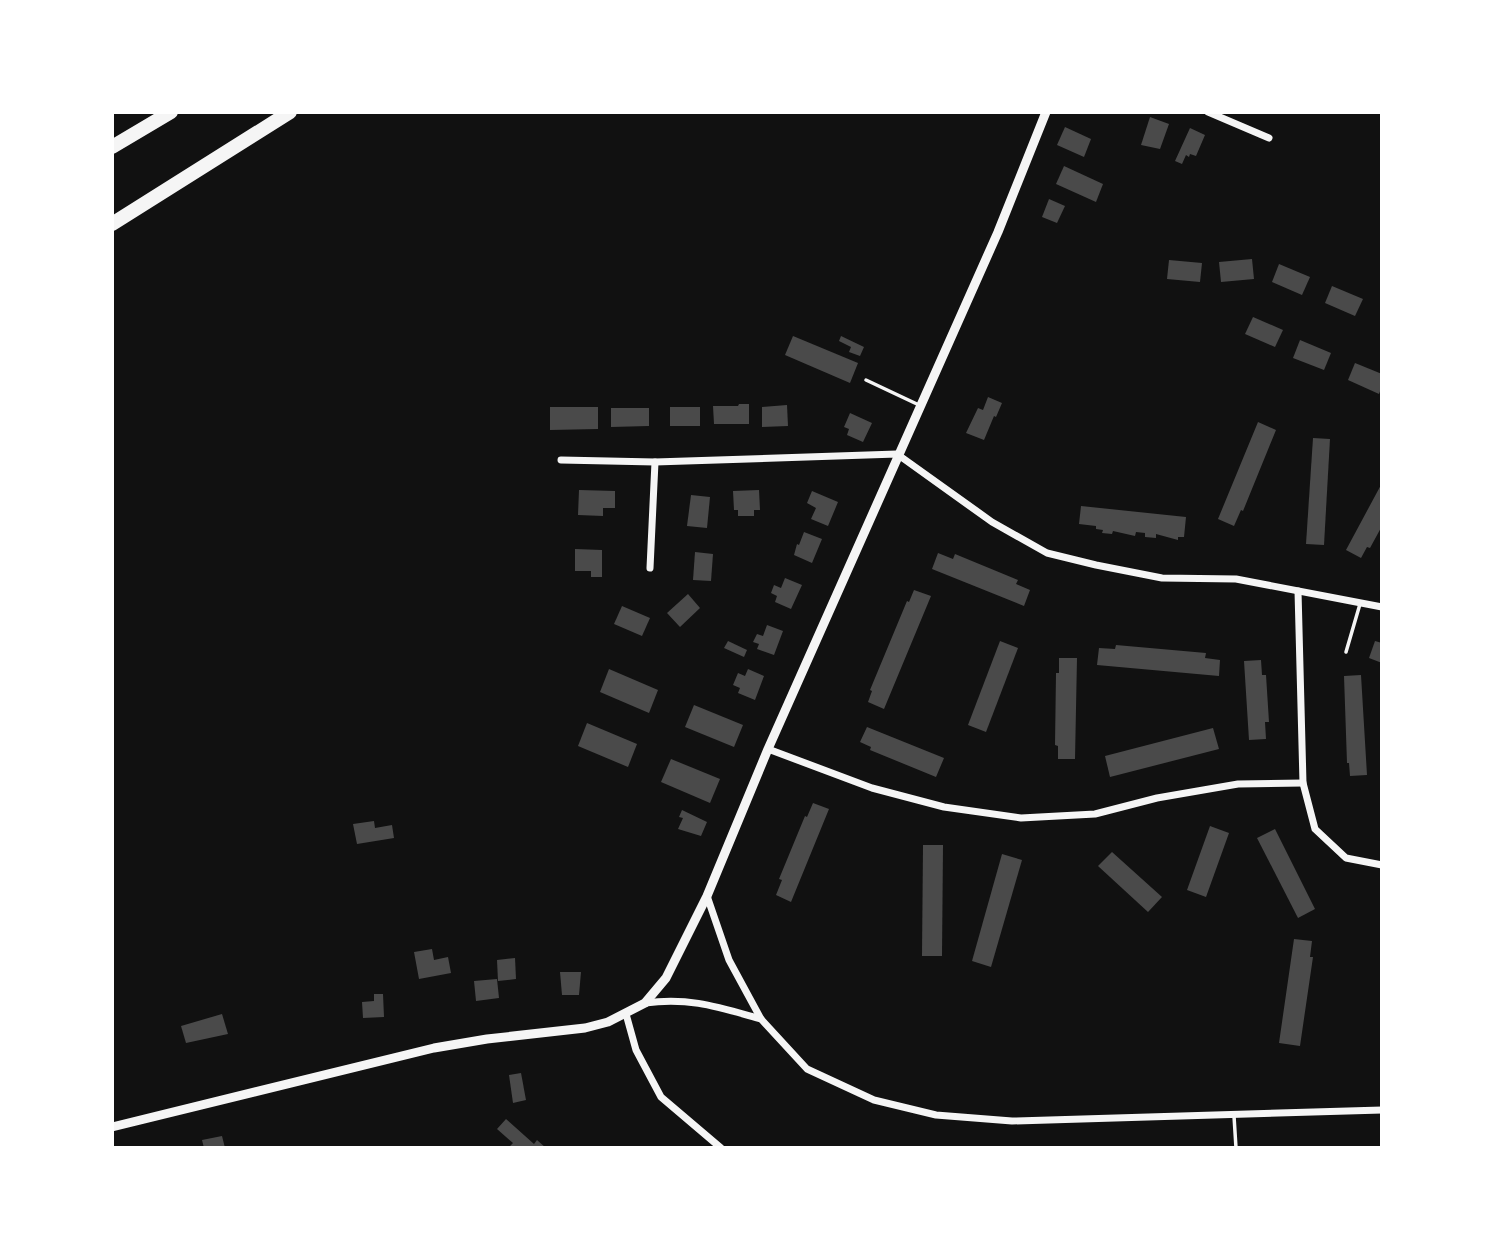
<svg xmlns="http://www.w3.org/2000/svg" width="1494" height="1260" viewBox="0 0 1494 1260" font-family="'DejaVu Sans',sans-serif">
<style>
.building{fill:#4a4a4a}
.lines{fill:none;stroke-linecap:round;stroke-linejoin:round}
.service{stroke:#f5f5f5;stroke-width:3.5}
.minor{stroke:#f5f5f5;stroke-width:7}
.tertiary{stroke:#f5f5f5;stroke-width:9}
.motorway{stroke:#f5f5f5;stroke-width:14}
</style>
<rect width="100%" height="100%" fill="#111"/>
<g class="building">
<path d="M1150,117L1169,124L1160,149L1141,145Z"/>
<path d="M1065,127L1091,139L1084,157L1057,145Z"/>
<path d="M1190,128L1205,135L1196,156L1190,154L1189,157L1186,155L1182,164L1175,161Z"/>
<path d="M1064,166L1103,184L1096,202L1056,184Z"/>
<path d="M1049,199L1065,206L1057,223L1042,217Z"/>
<path d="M1252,259L1254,279L1221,282L1219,262Z"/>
<path d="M1169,260L1202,263L1200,282L1167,279Z"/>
<path d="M1279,264L1310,277L1302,295L1272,282Z"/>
<path d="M1332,286L1363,299L1355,316L1325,303Z"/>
<path d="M1253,317L1283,330L1275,347L1245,334Z"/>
<path d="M793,336L858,363L850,383L785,355Z"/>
<path d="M841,336L864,347L860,356L849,352L851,347L839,341Z"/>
<path d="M1300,340L1331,353L1324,370L1293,358Z"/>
<path d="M1355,363L1382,374V386L1379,394L1348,380Z"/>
<path d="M988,397L1002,403L996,417L994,416L984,440L966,433L978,408L983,410Z"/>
<path d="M739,404H749V424H714L713,406H738Z"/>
<path d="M787,405L788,426L762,427V407Z"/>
<path d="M550,407H598V429L550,430Z"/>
<rect x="670" y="407" width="30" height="19"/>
<path d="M611,408H649V426L611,427Z"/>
<path d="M850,413L872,423L863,442L847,435L849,429L844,427Z"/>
<path d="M1258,422L1276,430L1243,511L1241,510L1234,526L1218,519Z"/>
<path d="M1313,438L1330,439L1324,545L1306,544Z"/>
<path d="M1382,483V526L1370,548L1367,547L1361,558L1346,550Z"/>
<path d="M579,490L615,491V508H603V516L578,515Z"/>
<path d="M759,490L760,510H754V516H738V510H734L733,491Z"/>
<path d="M812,491L838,502L828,526L811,519L816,508L807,503Z"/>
<path d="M691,495L710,497L707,528L687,526Z"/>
<path d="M1081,506L1186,517L1184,537H1178V540L1156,534V538L1145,537V533L1136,532L1135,536L1113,531L1112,534L1102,533L1103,530L1096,529V526L1079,524Z"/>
<path d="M804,532L822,539L812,563L794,555L797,544L799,545Z"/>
<path d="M575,549L602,550V577H591V571H575Z"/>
<path d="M695,552L713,554L711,581L693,580Z"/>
<path d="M938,553L953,559L955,554L1018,580L1016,584L1030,590L1024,606L932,569Z"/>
<path d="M785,578L802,585L791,609L775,602L777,596L771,593L774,585L781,588Z"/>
<path d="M914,590L931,596L884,709L868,702L872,691L870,690L907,601L909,602Z"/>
<path d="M688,594L700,608L680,627L667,613Z"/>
<path d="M622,606L650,618L642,636L614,624Z"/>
<path d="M767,625L783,631L774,655L757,649L759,644L753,642L757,634L763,636Z"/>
<path d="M728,641L747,650L744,657L724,648Z"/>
<path d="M1000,641L1018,648L986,732L968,725Z"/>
<path d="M1375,641L1382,643V663L1369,658Z"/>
<path d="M1116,645L1206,653L1205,658L1220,660L1219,676L1097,665L1099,648L1115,649Z"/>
<path d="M1059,658H1077L1075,759H1058V746L1055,745L1056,673H1059Z"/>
<path d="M1261,660L1262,675H1266L1269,722H1265L1266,739L1249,740L1244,661Z"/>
<path d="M609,669L658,690L649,713L600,692Z"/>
<path d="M748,669L764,676L755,700L738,693L740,688L733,685L738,673L745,676Z"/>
<path d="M1361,675L1367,775L1350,776L1349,763H1347L1344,676Z"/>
<path d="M694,705L743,725L734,747L685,727Z"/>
<path d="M587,723L637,744L628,767L578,746Z"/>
<path d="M867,727L944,758L936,777L870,750L871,747L860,742Z"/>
<path d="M1213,728L1219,749L1110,777L1105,756Z"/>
<path d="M671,759L720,779L710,803L661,782Z"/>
<path d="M813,803L829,809L791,902L776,895L782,880L779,879L805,816L807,817Z"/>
<path d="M682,810L707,822L701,836L678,829L683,818L679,817Z"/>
<path d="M374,821L375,828L392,825L394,838L357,844L353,824Z"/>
<path d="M1210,826L1229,833L1206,897L1187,890Z"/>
<path d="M1275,829L1315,909L1298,918L1257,838Z"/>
<path d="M923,845H943L942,956H922Z"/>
<path d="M1112,852L1162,897L1148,912L1098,866Z"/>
<path d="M1002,854L1022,860L991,967L972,961Z"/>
<path d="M1294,939L1312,941L1310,957H1313L1300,1046L1279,1043Z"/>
<path d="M432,949L434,960L448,957L451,973L419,979L414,952Z"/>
<path d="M515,958L516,979L498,981L497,960Z"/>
<path d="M560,972H581L579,995H562Z"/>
<path d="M497,979L499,998L476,1001L474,981Z"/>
<path d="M374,994H383L384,1017L363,1018L362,1002L374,1001Z"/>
<path d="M222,1014L228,1034L186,1043L181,1026Z"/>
<path d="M521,1073L526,1100L513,1103L509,1075Z"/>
<path d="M506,1119L534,1144L537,1140L546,1148H508L513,1143L497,1129Z"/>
<path d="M222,1136L225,1148H204L202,1140Z"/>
</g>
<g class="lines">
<g class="service">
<path d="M866,380L919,405"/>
<path d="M1346,652L1360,604"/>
<path d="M1234,1116L1236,1148"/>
</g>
<g class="minor">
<path d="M1208,112L1269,138"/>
<path d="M561,460L655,462L897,454L992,522L1047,553L1096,565L1162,578L1236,579L1382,607"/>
<path d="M650,568L655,462"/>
<path d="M1298,591L1303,783L1315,829L1346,858L1382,865"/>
<path d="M768,749L872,788L944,807L1021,818L1095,814L1157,798L1238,784L1303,783"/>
<path d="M707,896L729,960L761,1019L807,1069L874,1100L936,1115L1012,1121L1382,1110"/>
<path d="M645,1003C690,997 718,1007 761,1019"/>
<path d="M626,1014L636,1050L661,1097L721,1148"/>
</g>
<path class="tertiary" d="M112,1127L434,1048L487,1039L585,1028L608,1022L645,1003L666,978L707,896L768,749L998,232L1046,112"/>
<g class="motorway">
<path d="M112,147L171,112"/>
<path d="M112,224L290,112"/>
</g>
</g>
<rect width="1494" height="1260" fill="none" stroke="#ffffff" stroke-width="228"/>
</svg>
